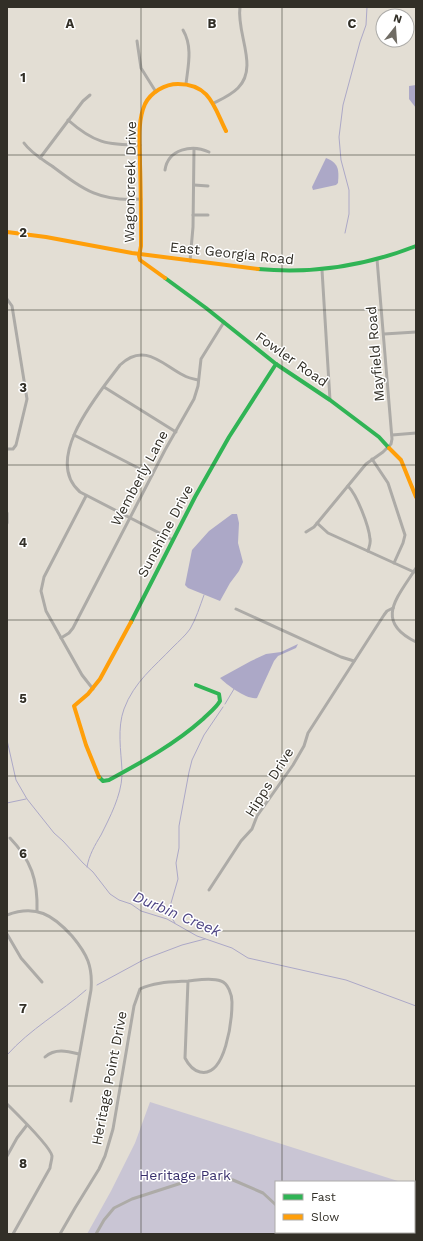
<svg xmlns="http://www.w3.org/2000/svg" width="423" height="1241" viewBox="0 0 423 1241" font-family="'Work Sans',sans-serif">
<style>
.green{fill:#c9c5d4}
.water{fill:#aca8c7}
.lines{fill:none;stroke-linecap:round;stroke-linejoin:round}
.stream{stroke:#aca8c7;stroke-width:1}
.street{stroke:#adaba7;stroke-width:3}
.fast{stroke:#30b455;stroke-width:4}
.slow{stroke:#ff9f0a;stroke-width:4}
.grid{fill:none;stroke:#322f27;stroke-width:1;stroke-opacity:0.55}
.labels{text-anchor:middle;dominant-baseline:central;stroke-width:3;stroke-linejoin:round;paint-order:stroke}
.street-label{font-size:14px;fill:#322f27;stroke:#fff}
.park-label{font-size:14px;fill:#39306c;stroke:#fff}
.water-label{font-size:15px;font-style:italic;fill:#4f4685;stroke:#fff}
.grid-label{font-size:13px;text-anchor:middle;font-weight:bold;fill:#322f27;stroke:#fff;stroke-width:3;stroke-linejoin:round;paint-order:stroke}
</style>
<rect width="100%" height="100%" fill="#e3ded4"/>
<path class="green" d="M150,1102L401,1182H276V1232H414V1186L416,1187V1234H87L111,1191L135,1143Z"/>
<g class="water">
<path d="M416,85V108L409,99V86Z"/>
<path d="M326,158C339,163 339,170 338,183L336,185L313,190L312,187Z"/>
<path d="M232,514H237L239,523L238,543L243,562L239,571L230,583L220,601L188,588L185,585L192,550L209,531Z"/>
<path d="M298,644L296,648L278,656L274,661L257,698C247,700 227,685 220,678L251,661L266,654L281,652Z"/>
</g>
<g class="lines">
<g class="stream">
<path d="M345,233L349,214V190L341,160L339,137L343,105L360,42L366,25L367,7"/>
<path d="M225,704L234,689"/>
<path d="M7,740L16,780L27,799L54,833L63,841L83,863L93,872L110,894L119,900L131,904L141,911L167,919L197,936L232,948L248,958L346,980L416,1006"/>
<path d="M122,770C121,751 117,728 124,709C134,682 154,667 173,647C179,641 185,636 190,629C196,619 200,606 204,595"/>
<path d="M7,803L26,799"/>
<path d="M87,867C89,855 95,845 101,835C110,817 121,796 122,776"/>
<path d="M175,923L173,920L171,903L178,879L176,863L179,848V826L189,772L192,760L204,735L223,707"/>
<path d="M97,985L145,959L182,945L205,939"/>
<path d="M7,1055C30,1029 61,1012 86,990"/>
</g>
<g class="street">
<path d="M183,30C193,47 188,66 186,84"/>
<path d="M137,41L141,68L156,92"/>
<path d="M214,103C222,99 231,95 238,88C259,67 236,33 240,7"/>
<path d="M68,120C94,143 107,145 140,145"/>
<path d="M24,143C31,153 42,159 52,166C84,190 99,202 141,199"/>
<path d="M40,158L83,101L90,95"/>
<path d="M165,170C168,149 192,144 209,152"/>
<path d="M194,185L208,186"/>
<path d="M193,215H208"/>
<path d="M190,261L193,227L194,149"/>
<path d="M322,270L330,400"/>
<path d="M7,299L12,306L27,399L16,445L13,449H7"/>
<path d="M384,334L416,332"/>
<path d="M104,387L176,432"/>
<path d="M74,435L152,475"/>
<path d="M392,435L416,433"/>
<path d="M372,459L388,483L405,535L403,543L394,563"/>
<path d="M348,486C357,495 369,526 370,539C371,543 369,547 368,551"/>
<path d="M86,496L44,577L41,591L46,611L82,675L93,689"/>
<path d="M7,513V523"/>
<path d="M317,523L328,533L414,572"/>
<path d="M306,532L314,527L366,464L383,452L391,444L392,439L377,259"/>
<path d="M173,540L80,492C42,459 99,393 120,365C144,342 162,364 183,375C188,378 193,379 198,380"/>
<path d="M416,568C398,597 373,621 416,642"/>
<path d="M236,609L341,657L354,661"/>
<path d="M61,638L69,633L73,628L165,450L194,399L198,386L201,359L224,322"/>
<path d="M10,838C31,860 38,880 37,911"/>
<path d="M209,890L241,841L252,829L257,816L293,765L304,746L308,733L384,615L387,611L393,608"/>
<path d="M7,915C36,904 53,915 72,936C87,954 93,966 91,990L71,1101"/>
<path d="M7,934L21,958L42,982"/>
<path d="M45,1057C55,1048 67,1051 79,1054"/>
<path d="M7,1104C15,1112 51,1147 52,1156C52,1160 50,1165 50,1168L13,1234"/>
<path d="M7,1156L17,1138L27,1125"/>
<path d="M354,1232L359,1234"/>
<path d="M60,1234L75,1208L99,1169L105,1156L113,1129L134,1006L140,989C154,982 171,982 188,981C198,980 211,977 221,981C228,983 232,995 232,1002C232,1019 226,1078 200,1072C192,1070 188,1064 185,1058L188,981"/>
<path d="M96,1234L104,1220L114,1208L132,1199L200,1177H213L233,1180L263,1193L276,1205"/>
</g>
<g class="fast">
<path d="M258,269C312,274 365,266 416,246"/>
<path d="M165,278L206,308L276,364L330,400L379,437L389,448"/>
<path d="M131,622L195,497L229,437L276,364"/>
<path d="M99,777L103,781L109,780C142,762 175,744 203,719C209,713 216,708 220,701L219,694L196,685"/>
</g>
<g class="slow">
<path d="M7,232L46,237L132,253L258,269"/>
<path d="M165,278L140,260L139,256L141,246C141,219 141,191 140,164C140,144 137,122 145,104C151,92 165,84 178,84C210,84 214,107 226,131"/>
<path d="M389,448L401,460L416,497"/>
<path d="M99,777L86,745L74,706L88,694L100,679L131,622"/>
</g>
</g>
<path class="grid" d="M141,7V1234M282,7V1182M7,155H416M7,310H416M7,465H416M7,620H416M7,776H416M7,931H416M7,1086H416M282,1232V1234"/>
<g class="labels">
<g class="street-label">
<text transform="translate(130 182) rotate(-89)">Wagoncreek Drive</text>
<text transform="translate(232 253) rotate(6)">East Georgia Road</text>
<text transform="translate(375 354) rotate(-95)">Mayfield Road</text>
<text transform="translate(292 359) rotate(35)">Fowler Road</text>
<text transform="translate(139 478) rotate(-62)">Wemberly Lane</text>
<text transform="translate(165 531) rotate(-62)">Sunshine Drive</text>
<text transform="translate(269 782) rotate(-58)">Hipps Drive</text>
<text transform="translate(109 1078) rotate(-79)">Heritage Point Drive</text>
</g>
<g class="park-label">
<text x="185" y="1175">Heritage Park</text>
</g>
<g class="water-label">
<text transform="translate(177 914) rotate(23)">Durbin Creek</text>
</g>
</g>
<g class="grid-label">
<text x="70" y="28">A</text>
<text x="212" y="28">B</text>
<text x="352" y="28">C</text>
<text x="23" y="82">1</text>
<text x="23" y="237">2</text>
<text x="23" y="392">3</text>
<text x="23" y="547">4</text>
<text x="23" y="703">5</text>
<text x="23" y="858">6</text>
<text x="23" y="1013">7</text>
<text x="23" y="1168">8</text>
</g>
<rect width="423" height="1241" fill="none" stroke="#322f27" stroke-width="16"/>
<rect x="275" y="1181" width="140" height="52" fill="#ffffff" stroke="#adaca9"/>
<rect x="283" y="1194" width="20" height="6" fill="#30b455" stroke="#adaca9"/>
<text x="311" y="1201" font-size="12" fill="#322f27">Fast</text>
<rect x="283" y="1214" width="20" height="6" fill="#ff9f0a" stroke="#adaca9"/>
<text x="311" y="1221" font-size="12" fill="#322f27">Slow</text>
<g transform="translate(395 28) rotate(17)"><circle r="19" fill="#ffffff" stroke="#adaca9"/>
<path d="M0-3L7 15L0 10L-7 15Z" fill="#706c64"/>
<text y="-6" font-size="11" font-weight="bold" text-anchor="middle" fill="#322f27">N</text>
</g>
</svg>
